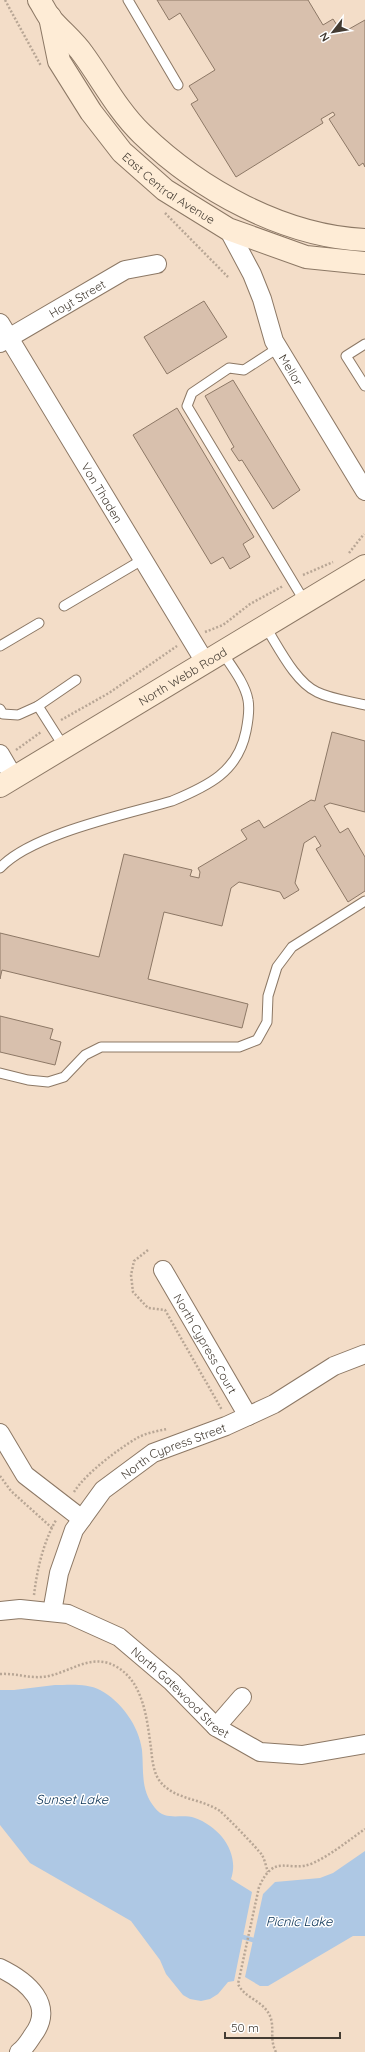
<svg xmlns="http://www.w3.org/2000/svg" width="365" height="2052" viewBox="0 0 365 2052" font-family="Quicksand,sans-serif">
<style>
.water{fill:#aec8e4}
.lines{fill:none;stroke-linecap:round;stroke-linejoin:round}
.stream{stroke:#aec8e4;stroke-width:4.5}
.building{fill:#d8c0ad;stroke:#8d7866}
.lane-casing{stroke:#8c7865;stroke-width:11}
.street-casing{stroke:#8c7865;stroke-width:20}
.secondary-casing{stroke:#8c7865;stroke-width:24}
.path{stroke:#b8a695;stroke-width:2.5;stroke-dasharray:2 2;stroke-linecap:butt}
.lane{stroke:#fff;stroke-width:9}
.street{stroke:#fff;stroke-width:18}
.secondary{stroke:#feecd6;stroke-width:22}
.labels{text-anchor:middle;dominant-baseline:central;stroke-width:3;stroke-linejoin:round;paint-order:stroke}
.street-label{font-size:12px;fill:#433b32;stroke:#fff}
.water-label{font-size:13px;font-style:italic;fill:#042d51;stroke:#fff}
</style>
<rect width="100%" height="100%" fill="#f3ddc8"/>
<g class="water">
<path d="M55,1685C69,1685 87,1683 100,1690C121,1701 139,1726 142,1750C144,1771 140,1790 155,1808C166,1822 181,1813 195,1818C220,1827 240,1853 231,1879L252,1892L234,1981L228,1982L218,1994L210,1999L201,2001L190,1999L183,1995L166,1974L160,1960L131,1921L30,1863L0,1825V1690H14Z"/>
<path d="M365,1851V1936H353L268,1986H260L245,1977L263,1894L275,1882L320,1878L333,1873Z"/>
</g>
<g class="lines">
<path class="stream" d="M243,1937L253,1940"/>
</g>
<g class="building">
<path d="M157,0H308L323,25L333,19L342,33L365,20V167L363,163L359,166L329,119L335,115L333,112L321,119L323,123L236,177L191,104L198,100L189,86L215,70L180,13L169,20Z"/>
<path d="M204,301L227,337L167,374L144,337Z"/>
<path d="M233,380L300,490L273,509L242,460L239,461L231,449L234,447L205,396Z"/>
<path d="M177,408L254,537L243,544L250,557L230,569L223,557L211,564L133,435Z"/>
<path d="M332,732L365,741V812L330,803L324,806L340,833L348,828L365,857V891L348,902L316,849L321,846L315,836L304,843L295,883L299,890L284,899L280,892L239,882L231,888L222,926L164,912L148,979L248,1004L242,1028L2,970L0,979V933L99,957L124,854L192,870L190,876L199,878L200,872L198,868L247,839L241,830L259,820L264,828L311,800L315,801Z"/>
<path d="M0,1016L53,1029L50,1039L61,1042L55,1065L0,1052Z"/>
</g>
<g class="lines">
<defs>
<g id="lane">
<path d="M128,0L178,85"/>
<path d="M365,344L346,356L365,386"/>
<path d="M278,348L244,370L229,368L192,393L187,406L305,602"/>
<path d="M64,606L142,560"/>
<path d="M265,626C278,646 295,682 317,692C331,699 350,701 365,705"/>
<path d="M0,646L39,623"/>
<path d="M38,706L76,680"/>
<path d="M0,709L3,714L18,715L38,706L64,747"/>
<path d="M0,868C31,834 127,814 172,801C208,786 238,772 246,731C248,721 250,710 248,700C245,683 231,666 222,652"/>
<path d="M0,1073L28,1080L48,1082L64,1077L85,1055L101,1047H239L257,1040L267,1022L268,996L277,967L292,947L365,901"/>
</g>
<g id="street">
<path id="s1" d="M228,229L252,274L262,299L274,341L365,491"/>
<path id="s2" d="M0,323L205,662"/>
<path id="s3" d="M0,343L125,270L157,264"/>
<path d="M0,754L14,778"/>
<path id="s4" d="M163,1270L248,1416"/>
<path d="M0,1433L25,1475L82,1519"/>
<path id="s5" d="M0,1611L20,1609L68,1614L119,1637L172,1682L216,1727L260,1752L302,1755L365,1744"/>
<path id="s6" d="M52,1612L59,1573L74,1530L103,1490L153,1453L226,1426L248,1416L274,1404L334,1366L365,1354"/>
<path d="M216,1727L242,1697"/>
<path d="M0,1968C27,1981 56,2005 33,2035C29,2041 25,2048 19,2052"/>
</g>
<g id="secondary">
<path d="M39,0C43,6 46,13 50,18C61,31 74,41 83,54C102,80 118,111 142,134C200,190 283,236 365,240"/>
<path id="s7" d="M50,17L59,61L91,112L122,152L165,190L228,229L306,257L365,263"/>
<path id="s8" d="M0,786L365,566"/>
</g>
</defs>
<use href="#lane" class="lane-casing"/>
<use href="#street" class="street-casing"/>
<use href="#secondary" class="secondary-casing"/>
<g class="path">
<path d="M5,0L41,66"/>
<path d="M165,213L228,277"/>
<path d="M349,553L364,534"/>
<path d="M303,575L333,562"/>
<path d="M205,632L223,625L250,604L283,586"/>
<path d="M61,720L109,693L177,646"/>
<path d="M16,750L41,732"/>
<path d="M148,1250L134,1261L131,1275L133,1292L148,1308L165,1310L222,1410"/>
<path d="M0,1476L11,1491L52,1528"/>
<path d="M74,1492C86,1473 117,1450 137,1438C146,1433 157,1431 167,1429"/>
<path d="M34,1595C37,1570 43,1543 56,1520"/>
<path d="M0,1674C14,1673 28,1678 42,1677C68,1675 90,1651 117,1667C144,1683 147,1720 151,1748C152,1758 153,1771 159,1780C173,1800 201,1798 220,1811C227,1817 257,1848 262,1855C265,1860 266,1867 268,1872"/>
<path d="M276,2052C269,2039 275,2028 270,2016C263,2000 245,1999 238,1984L259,1887C275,1851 289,1874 313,1863C331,1855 349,1840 365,1829"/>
</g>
<use href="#lane" class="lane"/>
<use href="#street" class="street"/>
<use href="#secondary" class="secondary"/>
</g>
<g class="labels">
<g class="street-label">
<text stroke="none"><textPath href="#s7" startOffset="215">East Central Avenue</textPath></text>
<text stroke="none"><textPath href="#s3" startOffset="89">Hoyt Street</textPath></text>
<text stroke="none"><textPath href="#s1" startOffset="155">Mellor</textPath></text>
<text stroke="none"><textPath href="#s2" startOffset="198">Von Thaden</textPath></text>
<text stroke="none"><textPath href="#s8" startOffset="213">North Webb Road</textPath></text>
<text stroke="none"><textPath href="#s4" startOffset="85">North Cypress Court</textPath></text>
<text stroke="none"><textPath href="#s6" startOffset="216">North Cypress Street</textPath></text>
<text stroke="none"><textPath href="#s5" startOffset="207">North Gatewood Street</textPath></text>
</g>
<g class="water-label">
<text x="72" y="1799">Sunset Lake</text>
<text x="299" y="1921">Picnic Lake</text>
</g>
</g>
<g transform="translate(333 32) rotate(239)" stroke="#ffffff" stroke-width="3" paint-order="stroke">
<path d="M0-3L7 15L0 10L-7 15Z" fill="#433b32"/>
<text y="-6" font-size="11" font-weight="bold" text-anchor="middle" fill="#433b32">N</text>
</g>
<path d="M225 2032v6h115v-6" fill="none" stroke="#433b32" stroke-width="2"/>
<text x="231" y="2032" font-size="12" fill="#433b32" stroke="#ffffff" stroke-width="3" paint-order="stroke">50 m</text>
</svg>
